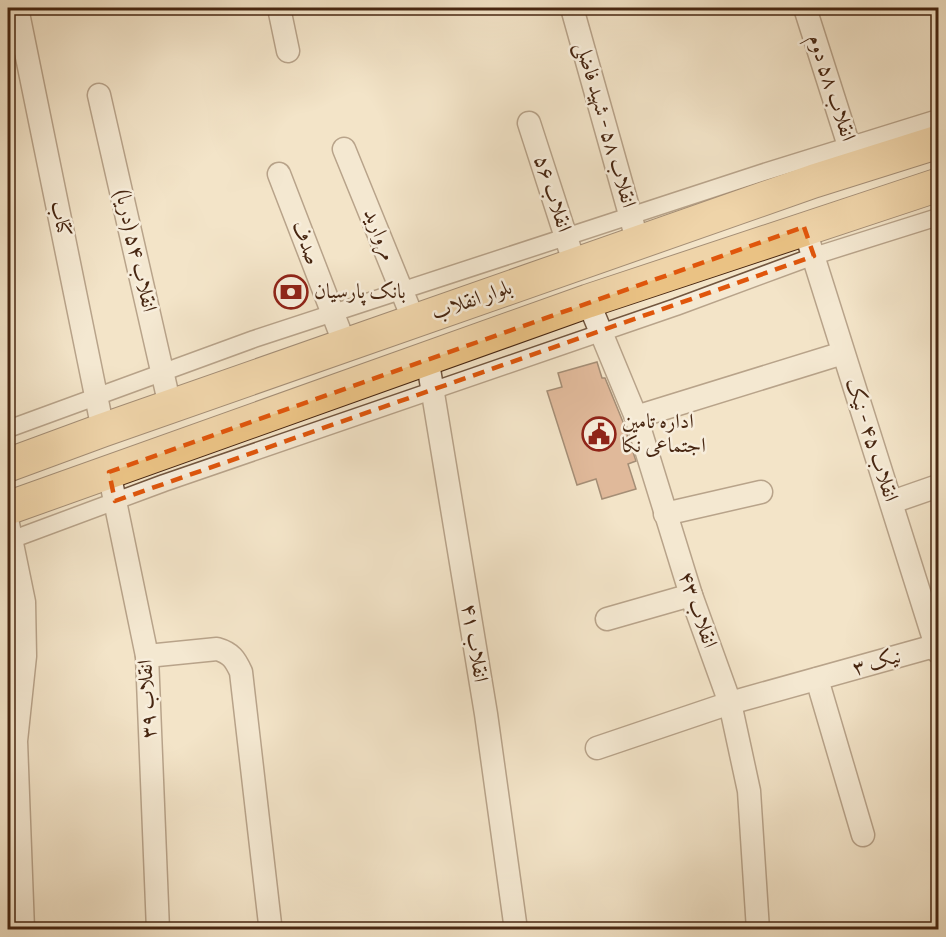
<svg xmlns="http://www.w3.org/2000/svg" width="946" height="937" viewBox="0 0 946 937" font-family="Vollkorn,Amiri,serif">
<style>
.building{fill:#ca8563;stroke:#472611;stroke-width:1.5}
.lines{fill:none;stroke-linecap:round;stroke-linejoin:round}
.pedestrian-casing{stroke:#72563f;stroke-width:19}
.minor-casing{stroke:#72563f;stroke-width:25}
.primary-casing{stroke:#472611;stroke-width:35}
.pedestrian{stroke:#f7eddb;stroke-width:16}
.minor{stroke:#f7eddb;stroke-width:22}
.primary{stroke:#eac284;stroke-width:33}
.marked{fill:none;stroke:#e0560c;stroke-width:4.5;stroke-dasharray:12 8;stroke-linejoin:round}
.labels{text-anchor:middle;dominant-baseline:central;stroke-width:5;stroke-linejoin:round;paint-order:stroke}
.street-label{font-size:21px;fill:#472611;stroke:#f7eddb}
.poi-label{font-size:21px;fill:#472611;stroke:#f7eddb;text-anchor:start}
</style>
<rect width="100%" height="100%" fill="#f3e4c8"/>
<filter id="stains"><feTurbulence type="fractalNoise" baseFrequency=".00333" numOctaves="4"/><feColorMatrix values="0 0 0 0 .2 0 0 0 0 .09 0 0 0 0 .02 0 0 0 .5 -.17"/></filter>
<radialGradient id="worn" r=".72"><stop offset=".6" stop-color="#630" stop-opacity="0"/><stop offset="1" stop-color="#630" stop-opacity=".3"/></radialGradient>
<path class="building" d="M597,362L602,378H605L623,422L636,461L628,464L636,489L602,499L596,479L577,485L547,391L562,387L558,373Z"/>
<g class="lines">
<defs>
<g id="pedestrian">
<path d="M8,429L254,339L761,173L938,118"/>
<path d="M8,541L164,483L676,307L814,256L938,217"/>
</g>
<g id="minor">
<path d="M17,8L103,430"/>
<path d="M279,8L288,51"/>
<path d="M572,8L638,243"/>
<path d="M805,8L856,168"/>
<path d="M99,95L170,406"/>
<path d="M529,123L575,265"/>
<path d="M344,149L414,321"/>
<path d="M279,174L345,345"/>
<path d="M804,227L938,652"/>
<path d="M588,301L636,417L691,595L730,703L749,791L758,930"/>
<path d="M427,357L486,714L516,930"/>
<path d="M636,417L843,353"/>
<path d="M109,472L147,656L158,930"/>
<path d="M892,502L938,486"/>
<path d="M665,514L761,492"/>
<path d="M8,524L24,602L25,656L16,741L23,930"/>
<path d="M607,619L691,595"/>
<path d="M147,656L217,649C231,653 235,659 241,672L270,924"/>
<path d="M817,679L863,835"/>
<path d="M597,748L730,703L938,645"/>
</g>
<g id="primary">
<path d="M8,465L103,430L814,181L938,142"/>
<path d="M8,508L588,301L938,185"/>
</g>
</defs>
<use href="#pedestrian" class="pedestrian-casing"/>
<use href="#minor" class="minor-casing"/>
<use href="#primary" class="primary-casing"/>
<use href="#pedestrian" class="pedestrian"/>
<use href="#minor" class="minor"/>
<use href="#primary" class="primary"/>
</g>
<path d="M0 0H946V937H0ZM804,227L814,256L115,501L109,472Z" fill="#f3e4c8" fill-opacity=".55" fill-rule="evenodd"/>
<path class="marked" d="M804,227L814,256L115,501L109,472Z"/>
<defs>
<symbol id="bank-ring" viewBox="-11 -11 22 22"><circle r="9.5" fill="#f7eddb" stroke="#8f2418" stroke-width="1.5"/><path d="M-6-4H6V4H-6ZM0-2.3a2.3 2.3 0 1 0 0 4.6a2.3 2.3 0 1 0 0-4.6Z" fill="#8f2418"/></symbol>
<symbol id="civic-ring" viewBox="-11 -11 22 22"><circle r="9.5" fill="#f7eddb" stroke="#8f2418" stroke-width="1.5"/><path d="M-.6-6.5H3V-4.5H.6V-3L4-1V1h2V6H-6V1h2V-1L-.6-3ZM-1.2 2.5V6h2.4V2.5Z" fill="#8f2418"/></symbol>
</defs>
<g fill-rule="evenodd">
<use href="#bank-ring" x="272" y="273" width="38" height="38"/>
<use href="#civic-ring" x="580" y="415" width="38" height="38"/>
</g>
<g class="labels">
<g class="street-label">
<text transform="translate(831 88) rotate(72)">انقلاب ۵۸ دوم</text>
<text transform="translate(605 125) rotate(74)">انقلاب ۵۸ - شهید فاضلی</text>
<text transform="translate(552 194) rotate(72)">انقلاب ۵۶</text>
<text transform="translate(60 219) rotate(78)">کتاب</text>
<text transform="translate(379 235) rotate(68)">مروارید</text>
<text transform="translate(305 243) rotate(69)">صدف</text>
<text transform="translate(135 251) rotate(77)">انقلاب ۵۴ (دریا)</text>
<text transform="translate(472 301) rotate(-19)">بلوار انقلاب</text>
<text transform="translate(871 440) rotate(72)">انقلاب ۴۵ - نیک</text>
<text transform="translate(697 610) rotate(71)">انقلاب ۴۳</text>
<text transform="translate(474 643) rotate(81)">انقلاب ۴۱</text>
<text transform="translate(877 663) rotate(-16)">نیک ۳</text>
<text transform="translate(148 699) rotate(-93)">انقلاب ۳۹</text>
</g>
<g class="poi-label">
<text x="314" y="292">بانک پارسیان</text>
<text x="622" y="422">اداره تامین<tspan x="622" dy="24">اجتماعی نکا</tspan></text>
</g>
</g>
<rect width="946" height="937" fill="none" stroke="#f3e4c8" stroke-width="30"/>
<rect x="9" y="9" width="928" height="919" fill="none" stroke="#472611" stroke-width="3"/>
<rect x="15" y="15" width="916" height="907" fill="none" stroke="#472611" stroke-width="1.5"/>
<rect width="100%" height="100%" filter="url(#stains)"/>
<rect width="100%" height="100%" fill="url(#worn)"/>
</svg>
